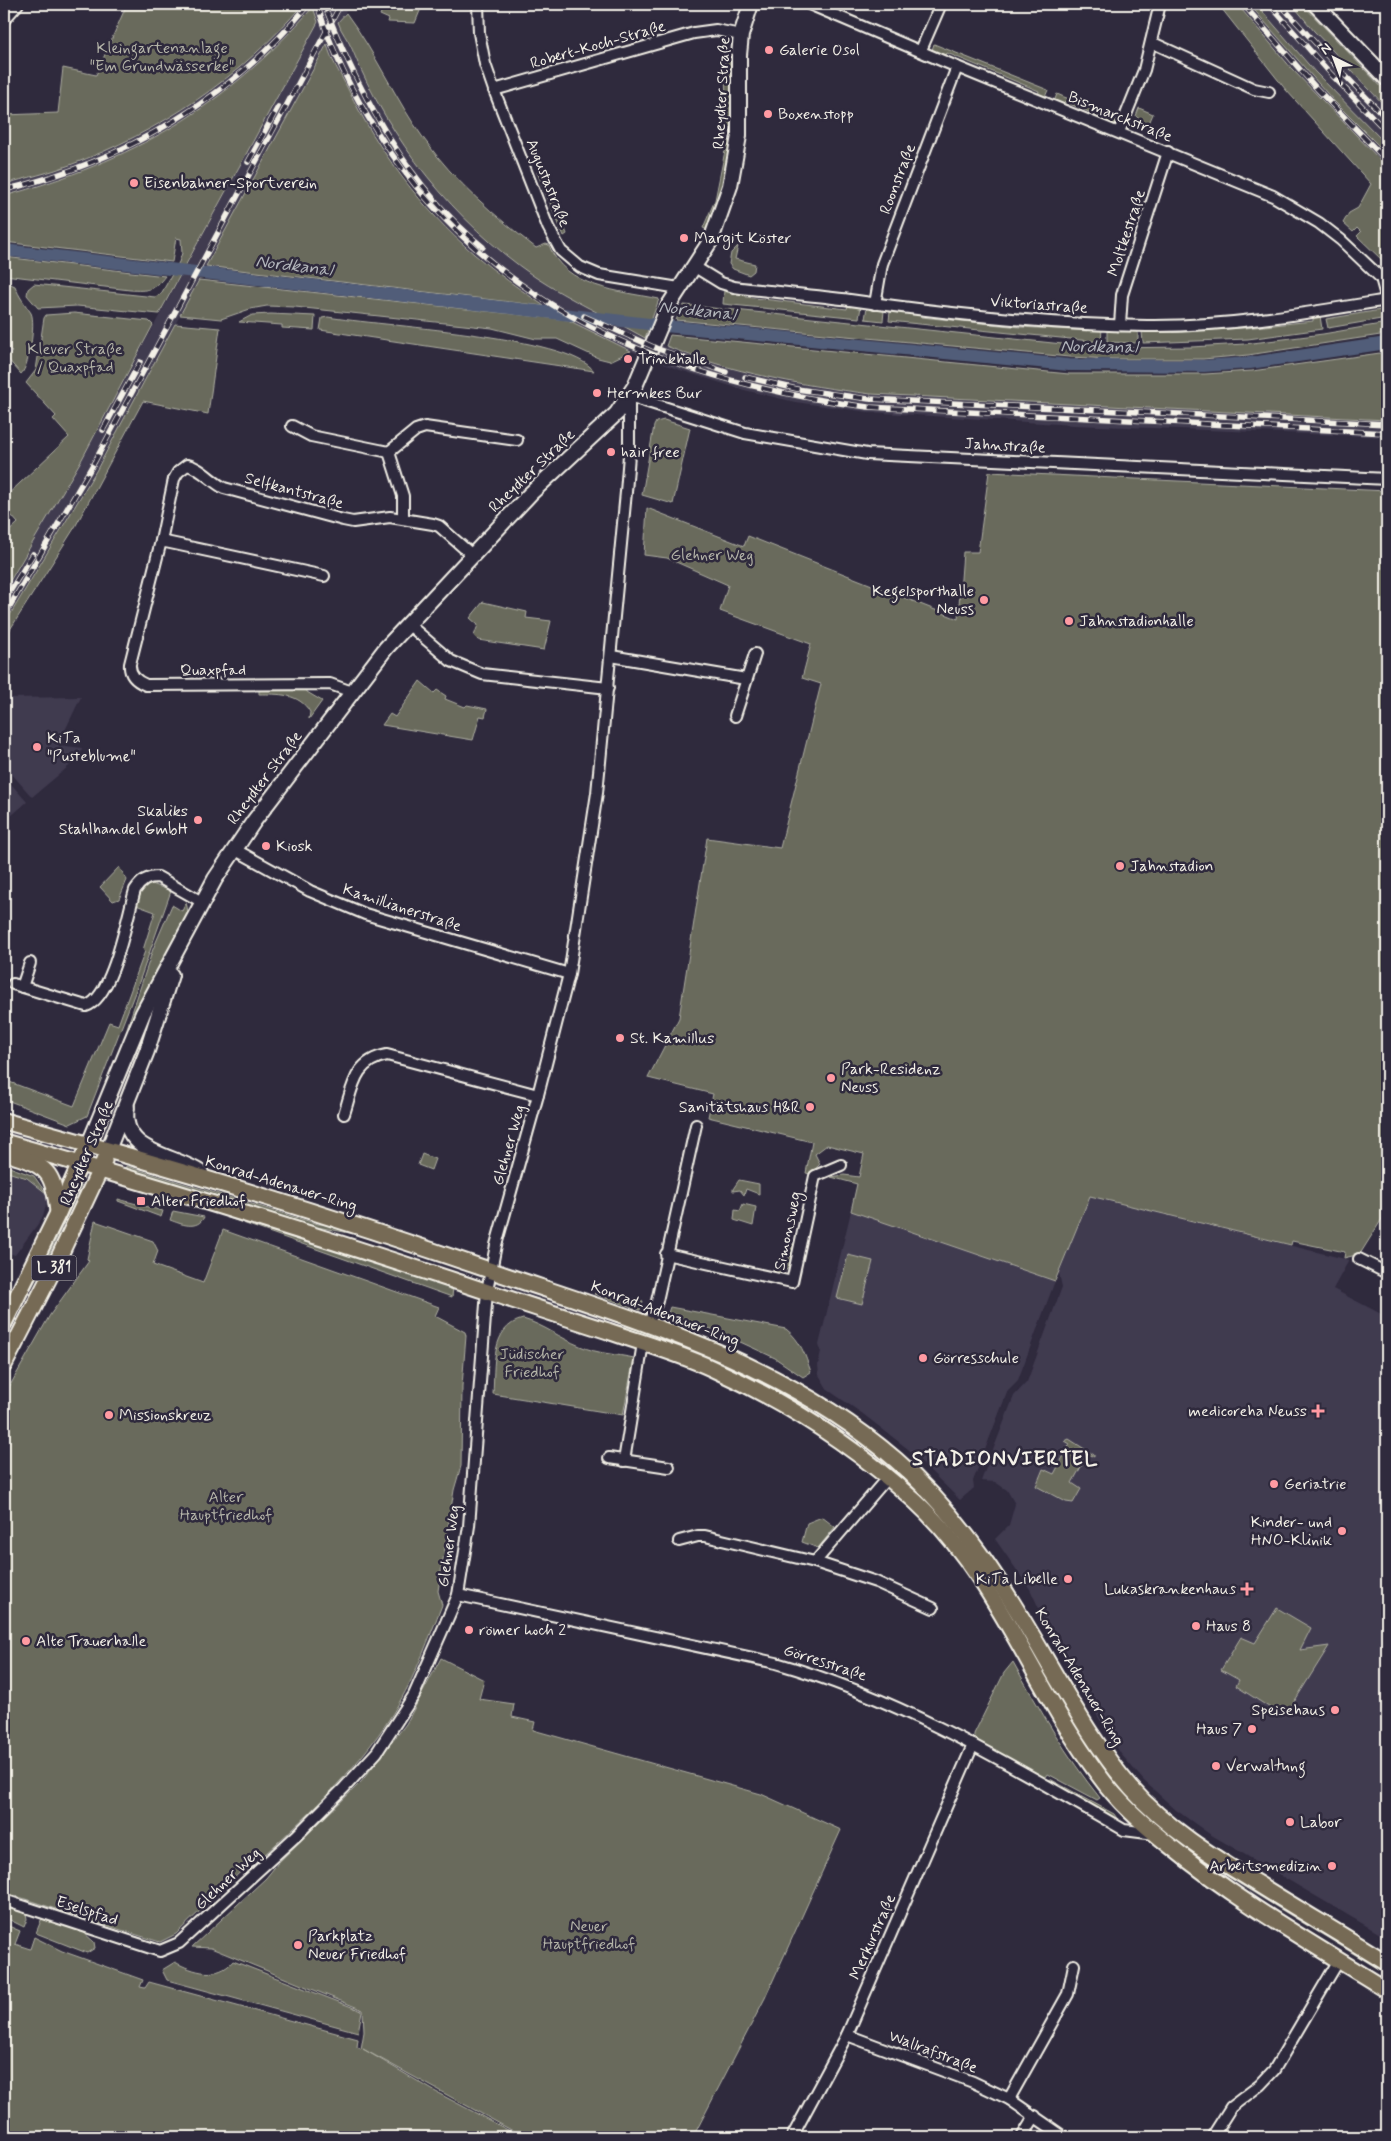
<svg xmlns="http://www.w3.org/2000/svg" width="1391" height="2141" viewBox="0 0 1391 2141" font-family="Mynerve,sans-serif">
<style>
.built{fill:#403a50}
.green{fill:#696b5c;stroke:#aeaea2}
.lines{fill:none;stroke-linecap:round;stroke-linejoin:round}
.canal{stroke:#515d79;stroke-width:12}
.minor-casing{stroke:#f4f1e8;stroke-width:14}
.secondary-casing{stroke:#f4f1e8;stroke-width:18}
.primary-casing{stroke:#f4f1e8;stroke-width:19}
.minor{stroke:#2f2a3d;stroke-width:10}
.secondary{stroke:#2f2a3d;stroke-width:14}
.primary{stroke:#766a55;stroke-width:15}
.rail-casing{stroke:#f4f1e8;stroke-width:5.5}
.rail{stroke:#2f2a3d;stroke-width:4;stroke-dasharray:11;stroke-linecap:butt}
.poi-dot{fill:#ff9aa2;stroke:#2f2a3d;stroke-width:2}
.labels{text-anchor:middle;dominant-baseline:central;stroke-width:5;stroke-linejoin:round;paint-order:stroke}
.shield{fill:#2f2a3d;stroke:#b9b5b5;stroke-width:1}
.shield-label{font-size:15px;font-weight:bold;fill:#f4f1e8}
.street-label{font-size:16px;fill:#f4f1e8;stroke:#2f2a3d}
.park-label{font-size:16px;fill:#b5b5a9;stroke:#2f2a3d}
.poi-label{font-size:16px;fill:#f4f1e8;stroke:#2f2a3d;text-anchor:start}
.water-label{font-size:18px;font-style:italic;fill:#b3b6bc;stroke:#2f2a3d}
.district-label{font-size:21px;font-weight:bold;letter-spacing:1px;fill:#f4f1e8;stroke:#2f2a3d}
</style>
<rect width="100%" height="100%" fill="#2f2a3d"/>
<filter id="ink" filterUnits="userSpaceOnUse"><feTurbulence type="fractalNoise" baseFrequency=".02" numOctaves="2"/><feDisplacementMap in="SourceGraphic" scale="10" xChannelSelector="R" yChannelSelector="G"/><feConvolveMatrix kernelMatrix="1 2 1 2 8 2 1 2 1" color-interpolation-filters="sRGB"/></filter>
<g filter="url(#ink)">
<g class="built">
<path d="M303,4H351L338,22L372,94L406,147L438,189L494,246L536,277L574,300L645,338L699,360L799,384L871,394L1387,420V437L1074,425L868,412L795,402L740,389L674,368L631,351L583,328L544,306L473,253L442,223L389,159L358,110L326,45L96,471L4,625V591L82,459L260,129L313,7L266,57L236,84L210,104L148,142L113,159L33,188L4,196V184L69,166L117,146L154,127L209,92L257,53Z"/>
<path d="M1237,4H1292L1333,51L1387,108V167L1292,69Z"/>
<path d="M81,697L58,745L82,748L80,757L32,797L4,765V724L7,698Z"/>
<path d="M4,776L27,802L4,822Z"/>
<path d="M4,1171L32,1181L46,1193L47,1201L43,1217L15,1255L8,1253L4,1257Z"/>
<path d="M1090,1196L1349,1260L1333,1289L1387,1317V1938L1208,1833L1176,1810L1144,1781L1121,1754L1093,1709L1049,1630L1030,1589L995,1539L1009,1525L1015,1504L1007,1490L995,1482L981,1481L1014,1396L1027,1382L1062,1287L1059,1273Z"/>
<path d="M851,1211L1055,1281L1018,1380L1008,1390L973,1481L974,1488L960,1500L908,1449L863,1414L828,1390L819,1375L818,1365L821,1351L819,1345Z"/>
</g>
<g class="green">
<path d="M127,4H303C242,77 160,132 70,165C49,173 26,178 4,184V115L58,113L63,68L96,75Z"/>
<path d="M385,4H417L422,6L415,23L388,22L389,19L380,15Z"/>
<path d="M1218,4H1237L1292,69L1387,167V256L1383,261L1357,236L1361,232L1357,228L1353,232L1343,223L1349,213L1358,208L1371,184L1286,90Z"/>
<path d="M1249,4H1256L1315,72L1387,145V154L1333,100Z"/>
<path d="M1292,4H1302L1387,93V108L1314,31Z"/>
<path d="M313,7L318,22L159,314L77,306L38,308L27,295L28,289L34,284L155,297L161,294L179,262L182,253L181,239L176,238L172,262L4,242V196C132,161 225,108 313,7Z"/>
<path d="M346,13C376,53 395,99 424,139C455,182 495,216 536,248L546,244L549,245C564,288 621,291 659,299L645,338C608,317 570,300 535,277C454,221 389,140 352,49C348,39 341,32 338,22Z"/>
<path d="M327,44C330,58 341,75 348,89C378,151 422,209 474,254C496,273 520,289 544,306L206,266Z"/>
<path d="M934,44L1048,90L1045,97L1038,95L1039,91L947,53L945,56L932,50Z"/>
<path d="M724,45L730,59L733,130L727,129Z"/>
<path d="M1057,94L1119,120L1115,124L1102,122L1103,118L1065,102L1063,105L1054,102Z"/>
<path d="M1139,108L1153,114L1147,128L1136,116Z"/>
<path d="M727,141L732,142L725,184L708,230L703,228L715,200Z"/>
<path d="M542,170L567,234L564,236L537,172Z"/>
<path d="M738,246L735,259L755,264L754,271L749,275L733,269L729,264L731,253Z"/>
<path d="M4,257L165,276C154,291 147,291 130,290L4,275Z"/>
<path d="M199,280L568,320L631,351L610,361L598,358L557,339H536L492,328L295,307L267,306L250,309L221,319L180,315Z"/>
<path d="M4,281L15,286C19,297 25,304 31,313C36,323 29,367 21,374L6,357L12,352L4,343Z"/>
<path d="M724,290L746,293V297L847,309L848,305L861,307L859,318L723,304Z"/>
<path d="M684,305L722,309V312H725V309L1101,348L1191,347L1245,344L1323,334L1387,323V334L1248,355L1203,359H1113L1069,357L676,320Z"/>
<path d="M867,307L884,311L883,321L865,319Z"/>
<path d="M1387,309V318L1328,328L1326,319Z"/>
<path d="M890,312H917L921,313V317L1020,327L1088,331L1089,327L1102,328L1101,342L889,321Z"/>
<path d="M74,313L149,321L153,325L82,459L4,591V536L18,523L4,507V498L69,437L53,419L56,416L26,383L36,370L44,318L46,315Z"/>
<path d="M271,314L315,316L314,330L282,328V325L239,322L252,315Z"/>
<path d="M1320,316L1322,329L1248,339L1143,343L1142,331L1173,328V332L1245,328L1313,321V317Z"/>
<path d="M328,317C378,326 568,335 594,371L320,330L322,318Z"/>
<path d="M175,324L220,328L208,414L143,401L75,527L4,639V625L96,471Z"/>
<path d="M1107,328H1113L1117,332L1138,331V343L1107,342Z"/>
<path d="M670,335L1069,374H1205L1252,371L1387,352V420L871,394C800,385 732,373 666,346Z"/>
<path d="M664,420L690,428L673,504L642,495L654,426L656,422Z"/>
<path d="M989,472L1387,491V1211L1360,1254L1344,1258L1345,1252L1292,1241L1291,1245L1090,1196L1055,1281L851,1211L857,1184L831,1177L844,1175L859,1177L864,1154L827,1145L815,1154L820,1164L811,1174L806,1173L812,1142L708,1117L713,1094L648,1078L679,1018L707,838L780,848L821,684L802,678L811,644L720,611L728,585L667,558L644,555L647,508L744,546L748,536L958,619L963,552H978Z"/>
<path d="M483,602L527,612L526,618L551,621L544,650L478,640L474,636L478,625L470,618Z"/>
<path d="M420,681L434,693L437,690L446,696L445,699L465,707L467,705L487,709L485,717L480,716L473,740L382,725L390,714L395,717Z"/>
<path d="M306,687L307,692L322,701L309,719L310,712C299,693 278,694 259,694V688Z"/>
<path d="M119,867L127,880L119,899L113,901L100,887Z"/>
<path d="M152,884L171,891L139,982L87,1116L70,1124L4,1099V1080L74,1106L109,1022L118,1025L145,951L143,950L155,912L136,905L143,887Z"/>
<path d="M186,903C188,909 188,913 187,919C181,936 138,1019 127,1028L153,949L172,905L182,911Z"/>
<path d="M422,1154L435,1159L431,1170L418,1165Z"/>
<path d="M4,1165L34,1176L46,1193L27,1178L4,1171Z"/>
<path d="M126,1166L318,1224H330L455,1263L454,1266L366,1236L317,1227L125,1170Z"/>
<path d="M739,1180L759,1184V1194L746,1189L744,1195L740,1190L733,1191V1189Z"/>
<path d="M78,1185L81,1186L46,1261L4,1339V1334Z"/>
<path d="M118,1199L163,1211L161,1217L118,1201Z"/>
<path d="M743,1204L756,1207L753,1226L734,1220L735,1210L740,1211Z"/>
<path d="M173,1211L204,1217C197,1231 181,1224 170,1220Z"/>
<path d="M225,1215L453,1287L452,1297L223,1216Z"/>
<path d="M95,1221L153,1241L158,1251L153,1265L203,1283L223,1230L439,1307L435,1316L465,1332L466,1336L462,1386L461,1466L454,1490L438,1591L442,1605C429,1638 417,1672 399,1703C366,1761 312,1811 263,1856L259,1854L176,1934L160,1942L86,1919L87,1916L78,1913L77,1916L4,1892V1396L50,1315L89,1261L87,1259Z"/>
<path d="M791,1244L796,1245C792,1261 792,1274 773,1273L774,1269L786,1266Z"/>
<path d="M848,1255L873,1261L862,1304L837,1298Z"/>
<path d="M596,1292L643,1301L640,1310L594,1294Z"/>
<path d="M528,1296L610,1323L647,1332L711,1355L808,1404L851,1433L893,1467L949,1523L998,1591L1074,1722L1102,1764L1127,1794L1213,1864L1387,1971V1974C1347,1950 1307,1925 1267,1901C1201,1860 1149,1828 1099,1766C1060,1707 1021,1648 983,1589C965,1561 949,1530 928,1505C828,1387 667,1346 528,1299Z"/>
<path d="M670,1307L786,1329C801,1341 805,1355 811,1372L803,1377L775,1358L712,1329L679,1324L666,1319Z"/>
<path d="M523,1319C544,1325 560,1338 580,1346C598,1354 616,1354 634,1358L623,1415L493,1394C495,1366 490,1327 523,1319Z"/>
<path d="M1069,1439L1094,1455V1457L1088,1454L1072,1483L1081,1489L1073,1503L1066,1502L1036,1486L1043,1469L1054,1474L1070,1444L1065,1441Z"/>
<path d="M822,1517L835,1527L818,1548L802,1542L807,1523Z"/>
<path d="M1277,1608L1311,1628L1300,1650L1329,1646L1289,1710L1284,1713H1278L1236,1686L1239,1680L1221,1670L1241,1637L1255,1643Z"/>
<path d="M441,1658L484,1680L479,1699L514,1704L512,1717L535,1722L533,1730L761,1794L841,1830L765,1998L693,2137H524L363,2049L436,2092L521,2137H4V1924L20,1931L15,1944L30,1949L34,1937L62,1951L143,1980L140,1987L145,1988L149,1982L358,2039L357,2047L361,2049L364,2032L363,2010L211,1948L192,1947L266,1878L278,1863L361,1782L406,1724Z"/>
<path d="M1013,1662C1040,1710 1066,1756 1100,1798L1097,1800L1048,1774L1044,1780L974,1740V1734L1004,1673Z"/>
<path d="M1050,1779L1114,1814L1120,1823L1047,1782Z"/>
<path d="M4,1906L26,1913L27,1919L24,1927L4,1917Z"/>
<path d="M42,1918L83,1932L94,1942L95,1948L87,1953L36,1933Z"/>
<path d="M233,1961L362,2011L358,2032L167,1980L162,1970L175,1962C193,1972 218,1980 233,1961Z"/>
</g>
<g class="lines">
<path class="canal" d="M4,250L675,327L1069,365L1204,366L1250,363L1387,343"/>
<defs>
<g id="minor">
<path d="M478,4L479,33L485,64L494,90L548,227L561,251L580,267L599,275L679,288"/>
<path d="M809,4L957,67L1273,196L1319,223L1341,240L1381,278L1387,300"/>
<path d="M4,20L18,4"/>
<path d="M1151,42L1254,89L1269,92"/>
<path d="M921,50L941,4"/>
<path d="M494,90L694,33L716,30L741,35"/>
<path d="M1119,132L1144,70L1160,4"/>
<path d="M695,267L721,283L734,287C772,292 812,295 850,300C948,314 1048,325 1147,326C1228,327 1308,313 1387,300"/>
<path d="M875,304L882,264L957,67"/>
<path d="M1120,325L1122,295L1168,152"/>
<path d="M292,426L311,436L389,452L416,430L425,427L517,440"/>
<path d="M389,452L403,496V519"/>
<path d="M161,541L174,479L178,472L187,465C200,467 212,482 224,488L343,520L353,522L390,517L433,524L439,526L472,555"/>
<path d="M324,576L161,541L130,664C129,675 136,681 146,685L330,684L352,692"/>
<path d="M408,624L451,661L482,674L608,688"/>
<path d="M611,656L746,679"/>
<path d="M735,716L755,654"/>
<path d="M234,849L310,891L365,914L569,974"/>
<path d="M13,984L86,1006C113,998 127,917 135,890C141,881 147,877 158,877L202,902"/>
<path d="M22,987L30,963"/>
<path d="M344,1114C353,1087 354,1061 387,1055L538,1095"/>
<path d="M666,1254L792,1282L815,1176L841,1165"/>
<path d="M1359,1259L1387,1273"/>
<path d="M649,1324L657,1301L696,1125"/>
<path d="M609,1458L669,1467"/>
<path d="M624,1461L643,1343"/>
<path d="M679,1541L698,1536H705L815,1562L876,1582L933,1608"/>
<path d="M815,1562L887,1478"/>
<path d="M458,1595L776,1663C902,1699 1011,1765 1124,1830L1155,1834"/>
<path d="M4,1900L160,1951L179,1943L296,1836L344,1788L377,1752L414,1695L458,1595L469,1526L487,1291L496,1245L538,1095L569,974L597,793L626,492L629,455V396L745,433L867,454L1387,479"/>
<path d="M847,2035L973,2082L1009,2099L1064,2137"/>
<path d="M1009,2099L1068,1994L1074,1965"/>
<path d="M792,2137L847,2035L973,1745"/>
<path d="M1022,2137L1035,2116"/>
<path d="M1212,2137L1231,2107L1260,2085L1274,2070L1339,1960"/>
</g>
<g id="secondary">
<path d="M1315,4L1387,79"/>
<path d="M127,1107C119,1154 175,1154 201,1173"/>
<path d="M89,1144L143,1013L215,879L254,821L386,648L530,494L617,413L635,386L669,305L711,240L730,186L739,136V55L741,35L751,4"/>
<path d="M108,1150L147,1051L171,975"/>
</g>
<g id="primary">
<path d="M4,1121C169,1166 333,1216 495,1272C636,1320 782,1361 896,1460C961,1516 1005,1588 1047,1661C1073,1705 1097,1749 1131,1788C1165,1827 1213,1857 1258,1884C1301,1911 1344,1936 1387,1963"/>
<path d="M4,1142C156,1185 306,1232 455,1281C506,1298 557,1315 608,1331C642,1343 678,1353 711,1368C785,1401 855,1447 915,1501C997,1576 1033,1687 1098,1774C1118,1802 1143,1824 1169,1845C1237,1901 1313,1944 1387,1990"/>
<path d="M15,1156C50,1166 54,1177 58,1212"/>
<path d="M4,1323L58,1213L84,1155"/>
<path d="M4,1365L52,1272L104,1161"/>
</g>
</defs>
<use href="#minor" class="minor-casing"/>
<use href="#secondary" class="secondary-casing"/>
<use href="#primary" class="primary-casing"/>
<use href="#minor" class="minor"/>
<use href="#secondary" class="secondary"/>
<use href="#primary" class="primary"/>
<defs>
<g id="rail">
<path d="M317,4C331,49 352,93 378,133C487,308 672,382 868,407L1387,433"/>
<path d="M1243,4L1317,89L1387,161"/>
<path d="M1269,4L1331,74L1387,132"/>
<path d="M1280,4L1338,68L1387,119"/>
<path d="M327,12C362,99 409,187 483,247"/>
<path d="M248,162L278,107"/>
<path d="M4,190C123,162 231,99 309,4"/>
<path d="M584,316L658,349L726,372"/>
<path d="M745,377L797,389L869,399L1387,424"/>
<path d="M103,430L140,362"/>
<path d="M4,601L33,554"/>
<path d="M4,616L95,461L341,4"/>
</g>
</defs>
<use href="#rail" class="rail-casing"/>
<use href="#rail" class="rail"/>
</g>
</g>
<g class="poi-dot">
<circle cx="769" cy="50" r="5"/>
<circle cx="768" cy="114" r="5"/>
<circle cx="134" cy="183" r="5"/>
<circle cx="684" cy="238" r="5"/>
<circle cx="628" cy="359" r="5"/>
<circle cx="597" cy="393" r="5"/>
<circle cx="611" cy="452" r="5"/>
<circle cx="984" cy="600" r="5"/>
<circle cx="1069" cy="621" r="5"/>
<circle cx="37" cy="747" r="5"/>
<circle cx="198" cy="820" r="5"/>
<circle cx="266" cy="846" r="5"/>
<circle cx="1120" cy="866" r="5"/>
<circle cx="620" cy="1038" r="5"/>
<circle cx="831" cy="1078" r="5"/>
<circle cx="810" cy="1107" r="5"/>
<rect x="136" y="1196" width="10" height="10" rx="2.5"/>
<circle cx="923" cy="1358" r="5"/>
<path d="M1315.5 1403.5h5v5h5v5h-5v5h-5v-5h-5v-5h5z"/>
<circle cx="109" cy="1415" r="5"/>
<circle cx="1274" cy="1484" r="5"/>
<circle cx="1342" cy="1531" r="5"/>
<circle cx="1068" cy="1579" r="5"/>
<path d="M1244.5 1581.5h5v5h5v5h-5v5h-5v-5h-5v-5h5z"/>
<circle cx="1196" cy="1626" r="5"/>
<circle cx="469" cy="1630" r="5"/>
<circle cx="26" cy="1641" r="5"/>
<circle cx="1335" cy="1710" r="5"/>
<circle cx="1252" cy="1729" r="5"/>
<circle cx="1216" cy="1766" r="5"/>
<circle cx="1290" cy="1822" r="5"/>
<circle cx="1332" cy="1866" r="5"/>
<circle cx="298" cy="1945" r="5"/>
</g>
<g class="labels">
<rect class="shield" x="31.5" y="1255.5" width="45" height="25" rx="4"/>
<g class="shield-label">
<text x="54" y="1268">L 381</text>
</g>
<g class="street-label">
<text transform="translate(598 45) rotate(-16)">Robert-Koch-Straße</text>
<text transform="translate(722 93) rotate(-87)">Rheydter Straße</text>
<text transform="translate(1120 117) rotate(22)">Bismarckstraße</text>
<text transform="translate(898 179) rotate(-69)">Roonstraße</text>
<text transform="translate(548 183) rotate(68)">Augustastraße</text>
<text transform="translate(1127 233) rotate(-72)">Moltkestraße</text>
<text transform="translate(1039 305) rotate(4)">Viktoriastraße</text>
<text transform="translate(1005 446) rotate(3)">Jahnstraße</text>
<text transform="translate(532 471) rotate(-44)">Rheydter Straße</text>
<text transform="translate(294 491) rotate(15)">Selfkantstraße</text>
<text x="213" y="670">Quaxpfad</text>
<text transform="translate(265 778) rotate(-53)">Rheydter Straße</text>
<text transform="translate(402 908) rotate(18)">Kamillianerstraße</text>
<text transform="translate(509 1145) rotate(-74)">Glehner Weg</text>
<text transform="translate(87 1153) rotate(-67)">Rheydter Straße</text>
<text transform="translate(281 1184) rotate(17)">Konrad-Adenauer-Ring</text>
<text transform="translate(788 1231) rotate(-78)">Simonsweg</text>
<text transform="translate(665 1314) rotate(21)">Konrad-Adenauer-Ring</text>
<text transform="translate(449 1546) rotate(-82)">Glehner Weg</text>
<text transform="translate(825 1663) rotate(18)">Görresstraße</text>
<text transform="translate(1079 1677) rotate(59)">Konrad-Adenauer-Ring</text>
<text transform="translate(228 1879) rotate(-43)">Glehner Weg</text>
<text transform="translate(87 1911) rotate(18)">Eselspfad</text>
<text transform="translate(873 1937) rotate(-66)">Merkurstraße</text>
<text transform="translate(933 2052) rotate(21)">Wallrafstraße</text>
</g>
<g class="park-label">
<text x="162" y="48">Kleingartenanlage<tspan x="162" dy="18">"Em Grundwässerke"</tspan></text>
<text x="75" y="349">Klever Straße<tspan x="75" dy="18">/ Quaxpfad</tspan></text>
<text x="712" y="555">Glehner Weg</text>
<text x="532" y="1354">Jüdischer<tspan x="532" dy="18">Friedhof</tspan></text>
<text x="226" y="1497">Alter<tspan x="226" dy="18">Hauptfriedhof</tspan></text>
<text x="589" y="1926">Neuer<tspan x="589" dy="18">Hauptfriedhof</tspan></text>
</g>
<g class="poi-label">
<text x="779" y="50">Galerie Osol</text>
<text x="778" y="114">Boxenstopp</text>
<text x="144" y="183">Eisenbahner-Sportverein</text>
<text x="694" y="238">Margit Köster</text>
<text x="638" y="359">Trinkhalle</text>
<text x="607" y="393">Hermkes Bur</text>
<text x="621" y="452">hair free</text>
<text x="974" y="591" text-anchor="end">Kegelsporthalle<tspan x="974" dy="18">Neuss</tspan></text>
<text x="1079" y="621">Jahnstadionhalle</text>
<text x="47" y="738">KiTa<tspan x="47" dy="18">"Pusteblume"</tspan></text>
<text x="188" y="811" text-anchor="end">Skaliks<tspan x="188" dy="18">Stahlhandel GmbH</tspan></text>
<text x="276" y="846">Kiosk</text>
<text x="1130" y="866">Jahnstadion</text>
<text x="630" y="1038">St. Kamillus</text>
<text x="841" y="1069">Park-Residenz<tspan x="841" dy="18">Neuss</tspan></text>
<text x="800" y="1107" text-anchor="end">Sanitätshaus H&amp;R</text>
<text x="151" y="1201">Alter Friedhof</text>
<text x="933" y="1358">Görresschule</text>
<text x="1307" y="1411" text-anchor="end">medicoreha Neuss</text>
<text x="119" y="1415">Missionskreuz</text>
<text x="1284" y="1484">Geriatrie</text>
<text x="1332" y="1522" text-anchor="end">Kinder- und<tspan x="1332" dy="18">HNO-Klinik</tspan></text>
<text x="1058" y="1579" text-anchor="end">KiTa Libelle</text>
<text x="1236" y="1589" text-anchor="end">Lukaskrankenhaus</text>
<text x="1206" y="1626">Haus 8</text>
<text x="479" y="1630">römer hoch 2</text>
<text x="36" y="1641">Alte Trauerhalle</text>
<text x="1325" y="1710" text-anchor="end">Speisehaus</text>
<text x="1242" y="1729" text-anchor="end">Haus 7</text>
<text x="1226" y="1766">Verwaltung</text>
<text x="1300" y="1822">Labor</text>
<text x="1322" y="1866" text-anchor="end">Arbeitsmedizin</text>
<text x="308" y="1936">Parkplatz<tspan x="308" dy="18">Neuer Friedhof</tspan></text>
</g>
<g class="water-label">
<text transform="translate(294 266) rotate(7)">Nordkanal</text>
<text transform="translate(697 311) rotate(6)">Nordkanal</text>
<text transform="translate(1099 347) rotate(1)">Nordkanal</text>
</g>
<g class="district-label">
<text x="1005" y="1459">STADIONVIERTEL</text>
</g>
</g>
<rect width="1391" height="2141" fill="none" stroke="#2f2a3d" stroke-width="20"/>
<rect x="10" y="10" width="1371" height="2121" fill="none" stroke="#f4f1e8" stroke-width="2" filter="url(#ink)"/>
<g transform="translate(1334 58) rotate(318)" stroke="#2f2a3d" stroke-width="4" paint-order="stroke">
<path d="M0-4L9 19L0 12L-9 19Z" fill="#f4f1e8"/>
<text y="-8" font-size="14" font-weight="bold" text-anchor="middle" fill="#f4f1e8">N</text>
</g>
</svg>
